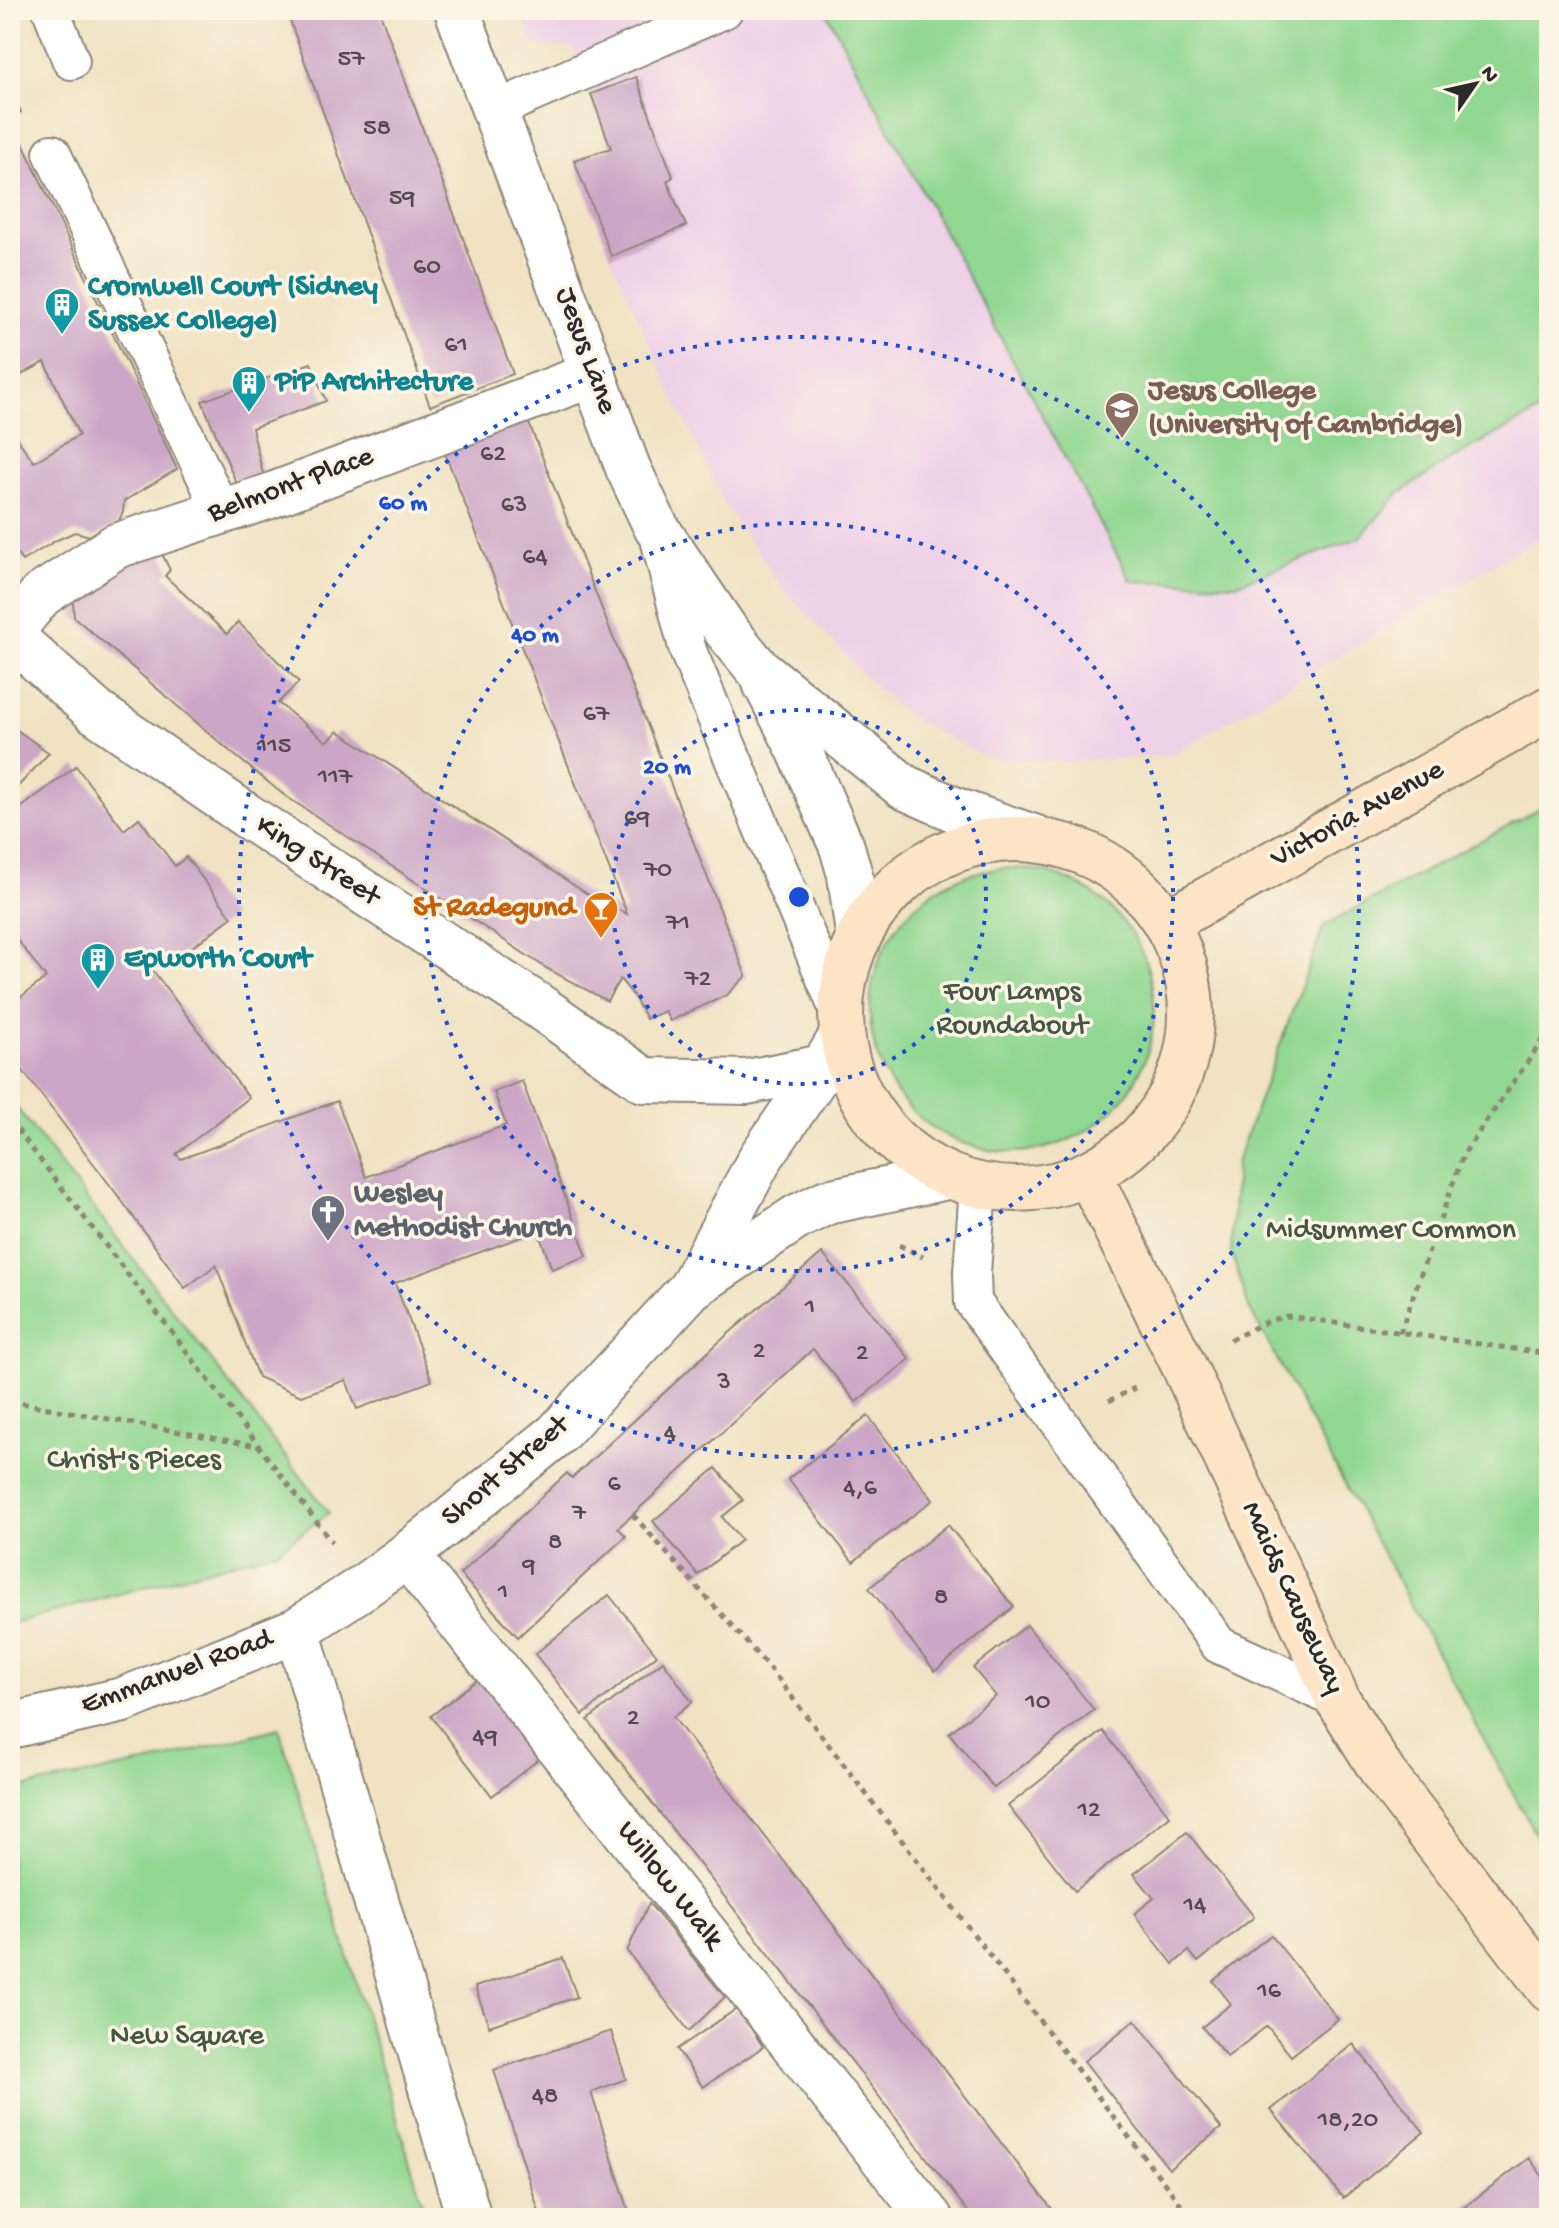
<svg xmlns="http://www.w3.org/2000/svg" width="1559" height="2228" viewBox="0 0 1559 2228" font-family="'Gochi Hand',sans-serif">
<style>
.built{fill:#eed0e7}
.green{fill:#90d791;stroke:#5e815e;stroke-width:2}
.building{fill:#cca6c7}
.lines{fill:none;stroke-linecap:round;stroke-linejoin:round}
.lane-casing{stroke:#8e8677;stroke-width:40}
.street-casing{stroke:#8e8677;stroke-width:48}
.secondary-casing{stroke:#8e8677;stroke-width:48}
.path{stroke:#8e8677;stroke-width:5;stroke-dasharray:6 6;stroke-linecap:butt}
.lane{stroke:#fff;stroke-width:36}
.street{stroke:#fff;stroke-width:44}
.secondary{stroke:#fee4c6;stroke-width:44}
.ring{fill:none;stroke:#1d4ed8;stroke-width:4;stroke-dasharray:4 8}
.labels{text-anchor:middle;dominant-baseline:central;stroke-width:7;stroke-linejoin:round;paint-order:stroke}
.number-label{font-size:26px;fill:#534a52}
.culture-label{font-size:30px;font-weight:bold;fill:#0d838f;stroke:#fcf5e5;text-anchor:start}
.street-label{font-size:30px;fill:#2b2b2b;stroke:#fcf5e5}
.education-label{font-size:30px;font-weight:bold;fill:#785e54;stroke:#fcf5e5;text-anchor:start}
.food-label{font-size:30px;font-weight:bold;fill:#c56008;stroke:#fcf5e5;text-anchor:end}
.park-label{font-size:30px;fill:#445644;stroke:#fcf5e5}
.worship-label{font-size:30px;font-weight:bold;fill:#5b616d;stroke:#fcf5e5;text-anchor:start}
.centre{fill:#1d4ed8;stroke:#fcf5e5;stroke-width:4}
.ring-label{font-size:24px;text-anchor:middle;font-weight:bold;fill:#1d4ed8;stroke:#fcf5e5;stroke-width:7;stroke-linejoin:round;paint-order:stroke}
</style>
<rect width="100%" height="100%" fill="#fcf5e5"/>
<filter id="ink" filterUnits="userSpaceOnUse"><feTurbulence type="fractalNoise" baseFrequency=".0125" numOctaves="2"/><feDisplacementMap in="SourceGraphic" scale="16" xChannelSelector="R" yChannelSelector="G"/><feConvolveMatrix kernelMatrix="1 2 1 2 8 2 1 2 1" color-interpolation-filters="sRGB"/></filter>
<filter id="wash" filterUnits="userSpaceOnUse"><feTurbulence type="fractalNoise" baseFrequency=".006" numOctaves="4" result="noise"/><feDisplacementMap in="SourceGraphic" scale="32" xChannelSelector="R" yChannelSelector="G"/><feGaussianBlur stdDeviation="1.8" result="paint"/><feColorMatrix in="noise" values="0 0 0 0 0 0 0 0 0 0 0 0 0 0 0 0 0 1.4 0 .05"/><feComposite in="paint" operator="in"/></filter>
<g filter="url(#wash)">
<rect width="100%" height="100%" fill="#f0e2c3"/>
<path class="built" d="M519,10H1549V532L1171,755L1069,762L987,758L908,716L868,680L781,586L723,501L666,380L611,256L574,160L611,147L573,48L533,45Z"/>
<g class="green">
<path d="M825,10H1549V406L1452,458L1399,494L1359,538L1236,584L1131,581Z"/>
<path d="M1549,803V1859L1249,1308L1231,1252L1236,1163L1324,926Z"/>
<circle cx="1012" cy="1010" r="142"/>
<path d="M10,1099L329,1513L276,1551L10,1624Z"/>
<path d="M279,1728L427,2218H10V1790L159,1760Z"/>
</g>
<g id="blocks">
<g class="building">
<path d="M286,10H379L513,374L430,406Z"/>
<path d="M636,77L673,177L667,181L686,226L611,256L574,160L611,148L591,94Z"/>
<path d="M10,86L21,112L10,118Z"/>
<path d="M16,129L177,469L124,501L123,512L117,525L94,537L75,532L57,540L22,561L10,544V429L34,462L79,435L45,362L10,381V310L19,305L10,285V132Z"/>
<path d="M311,363L326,401L252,428L263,474L238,487L202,401Z"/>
<path d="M525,413L746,976L727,995L670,1021L665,1011L646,1019L633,995L620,979L607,1001L546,968L284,795L232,753L74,617L73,601L137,548L161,552L170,570L165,576L227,634L238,622L299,682L278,703L327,742L338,731L592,897L627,914L442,446Z"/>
<path d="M10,725L49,753L10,795Z"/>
<path d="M76,766L124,830L139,818L175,866L186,857L232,917L167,966L156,952L145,960L249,1098L176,1154L181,1159L337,1101L366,1177L506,1125L494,1092L522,1081L587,1256L552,1269L538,1231L395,1283L432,1381L357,1409L346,1380L301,1396L258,1377L216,1265L185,1288L119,1197L10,1054V1005L46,978L10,930V838L18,832L10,822V816Z"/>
<path d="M822,1253L910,1359L856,1402L813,1349L618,1528L626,1536L518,1637L460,1574L567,1473L572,1478L719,1342Z"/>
<path d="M868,1416L933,1500L853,1562L788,1479Z"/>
<path d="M716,1468L743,1500L722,1517L741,1540L698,1575L653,1521Z"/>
<path d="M948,1525L1014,1607L935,1671L869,1588Z"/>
<path d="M609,1595L657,1655L583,1715L535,1654Z"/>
<path d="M1027,1625L1094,1710L994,1788L949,1733L996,1696L973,1668Z"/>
<path d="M663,1661L692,1702L673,1717L1059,2218H973L588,1720Z"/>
<path d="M477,1680L539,1759L492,1796L431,1716Z"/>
<path d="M1103,1731L1170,1816L1075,1891L1008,1806Z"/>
<path d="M1187,1832L1254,1917L1198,1962L1189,1951L1173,1964L1134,1914L1154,1898L1134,1874Z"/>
<path d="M649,1903L725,1997L689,2031L627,1951Z"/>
<path d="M1271,1935L1338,2019L1291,2056L1267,2026L1227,2057L1202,2027L1231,2004L1213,1981Z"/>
<path d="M563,1958L577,1997L489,2026L475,1987Z"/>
<path d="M738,2008L763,2047L703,2087L677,2049Z"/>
<path d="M1135,2020L1221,2128L1169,2169L1084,2061Z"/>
<path d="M611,2031L626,2079L591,2092L631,2218H541L494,2070Z"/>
<path d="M1353,2044L1424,2132L1343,2198L1271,2110Z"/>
<path d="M1529,2158L1549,2185V2218H1450Z"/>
</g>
</g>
</g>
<g filter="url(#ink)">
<use href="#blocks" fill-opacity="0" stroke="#8e8677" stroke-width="2"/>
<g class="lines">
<defs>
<g id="lane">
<path d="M51,10L71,61"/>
<path d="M495,110L724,10"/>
<path d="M52,153L222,512"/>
<path d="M660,543L688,651L840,1015"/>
<path d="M978,1186L972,1273L973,1302L1219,1645L1338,1700"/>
</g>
<g id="street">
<path d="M457,10L628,468L656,527L725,629L757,668L904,787L958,811L1036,838"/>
<path d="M10,633L41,595L116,546L267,497L594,374"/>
<path d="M10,635L96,712L247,816L540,1007L644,1080L747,1082L823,1067"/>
<path d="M765,683L799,749L842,847L850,875L858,934"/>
<path d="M694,1282L761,1157L823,1067L841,1037"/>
<path d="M407,1555L930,2218"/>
<path d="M297,1630L469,2218"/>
<path d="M10,1726L123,1700L297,1630L366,1585L407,1555L557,1434L691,1288L797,1217L827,1202L947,1177"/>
</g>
<g id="secondary">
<circle cx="1016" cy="1014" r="175"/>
<path d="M1167,922L1549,709"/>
<path d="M1089,1175L1183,1364L1338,1700L1384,1774L1549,1989"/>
</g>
</defs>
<use href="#lane" class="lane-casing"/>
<use href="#street" class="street-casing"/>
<use href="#secondary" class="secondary-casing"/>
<g class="path">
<path d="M10,1120L332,1542"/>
<path d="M899,1245L923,1257"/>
<path d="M1400,1333L1463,1155L1549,1031"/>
<path d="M1230,1340L1268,1321L1287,1316L1549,1354"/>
<path d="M10,1401L257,1446"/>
<path d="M1109,1401L1135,1388"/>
<path d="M633,1515L772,1671L1191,2218"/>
</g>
<use href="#lane" class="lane"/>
<use href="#street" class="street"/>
<use href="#secondary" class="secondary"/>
</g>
</g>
<g class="ring">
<circle cx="799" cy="897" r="187"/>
<circle cx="799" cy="897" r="374"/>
<circle cx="799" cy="897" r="560"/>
</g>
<defs>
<symbol id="building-pin" viewBox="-11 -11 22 30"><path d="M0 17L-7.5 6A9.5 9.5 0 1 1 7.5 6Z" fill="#0f9aa8" stroke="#fcf5e5"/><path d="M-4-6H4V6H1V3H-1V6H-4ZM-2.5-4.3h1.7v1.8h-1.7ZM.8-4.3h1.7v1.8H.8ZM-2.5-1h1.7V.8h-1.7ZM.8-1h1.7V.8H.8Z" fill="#fff"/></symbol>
<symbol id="university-pin" viewBox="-11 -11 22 30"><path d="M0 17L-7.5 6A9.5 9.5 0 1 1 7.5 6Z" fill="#8d6e63" stroke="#fcf5e5"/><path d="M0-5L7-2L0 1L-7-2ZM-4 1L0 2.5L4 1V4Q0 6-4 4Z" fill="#fff"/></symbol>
<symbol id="bar-pin" viewBox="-11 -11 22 30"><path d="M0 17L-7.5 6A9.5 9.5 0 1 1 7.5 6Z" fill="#e8710a" stroke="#fcf5e5"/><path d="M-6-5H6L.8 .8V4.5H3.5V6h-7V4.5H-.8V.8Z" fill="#fff"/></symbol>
<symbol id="church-pin" viewBox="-11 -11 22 30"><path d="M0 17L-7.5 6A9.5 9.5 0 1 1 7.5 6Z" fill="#6b7280" stroke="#fcf5e5"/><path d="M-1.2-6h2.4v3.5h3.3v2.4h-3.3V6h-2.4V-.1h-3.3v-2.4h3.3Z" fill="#fff"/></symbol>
</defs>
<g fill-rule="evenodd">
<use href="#building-pin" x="42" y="285" width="40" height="54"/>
<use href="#building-pin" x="229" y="363" width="40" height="54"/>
<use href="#university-pin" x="1102" y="389" width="40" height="54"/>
<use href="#bar-pin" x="581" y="889" width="40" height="54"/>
<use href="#building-pin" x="78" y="940" width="40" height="54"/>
<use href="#church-pin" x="308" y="1192" width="40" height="54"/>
</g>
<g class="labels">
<g class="number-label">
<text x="351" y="60">57</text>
<text x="377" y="129">58</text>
<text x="402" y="199">59</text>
<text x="427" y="268">60</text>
<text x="456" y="346">61</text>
<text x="493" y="455">62</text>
<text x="514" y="506">63</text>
<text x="535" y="558">64</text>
<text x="596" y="715">67</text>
<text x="274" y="747">115</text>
<text x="335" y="778">117</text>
<text x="637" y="819">69</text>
<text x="658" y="871">70</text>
<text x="678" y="924">71</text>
<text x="698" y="980">72</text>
<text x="810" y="1308">1</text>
<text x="759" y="1352">2</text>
<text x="862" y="1354">2</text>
<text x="724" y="1383">3</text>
<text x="670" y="1434">4</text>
<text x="614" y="1485">6</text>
<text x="860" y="1489">4,6</text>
<text x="579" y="1514">7</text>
<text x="555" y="1543">8</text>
<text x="529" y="1567">9</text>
<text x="503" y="1593">1</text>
<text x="941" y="1598">8</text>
<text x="1038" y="1703">10</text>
<text x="633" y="1719">2</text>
<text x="485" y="1738">49</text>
<text x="1089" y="1811">12</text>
<text x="1195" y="1906">14</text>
<text x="1269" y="1992">16</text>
<text x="545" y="2097">48</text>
<text x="1348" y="2121">18,20</text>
</g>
<g class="culture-label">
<text x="88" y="288">Cromwell Court (Sidney<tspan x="88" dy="34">Sussex College)</tspan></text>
<text x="275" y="383">PiP Architecture</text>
<text x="124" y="960">Epworth Court</text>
</g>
<g class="street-label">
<text transform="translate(585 351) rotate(70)">Jesus Lane</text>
<text transform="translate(291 486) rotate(-20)">Belmont Place</text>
<text transform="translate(1358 815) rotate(-29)">Victoria Avenue</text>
<text transform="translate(317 862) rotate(33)">King Street</text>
<text transform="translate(506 1472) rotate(-40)">Short Street</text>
<text transform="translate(1292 1598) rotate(65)">Maids Causeway</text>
<text transform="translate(177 1673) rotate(-20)">Emmanuel Road</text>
<text transform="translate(669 1886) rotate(52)">Willow Walk</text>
</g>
<g class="education-label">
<text x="1148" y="392">Jesus College<tspan x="1148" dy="34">(University of Cambridge)</tspan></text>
</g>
<g class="food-label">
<text x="575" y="909">St Radegund</text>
</g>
<g class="park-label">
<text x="1012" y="993">Four Lamps<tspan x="1012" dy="34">Roundabout</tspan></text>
<text x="1391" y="1231">Midsummer Common</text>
<text x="134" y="1461">Christ's Pieces</text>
<text x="187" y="2037">New Square</text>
</g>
<g class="worship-label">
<text x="354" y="1195">Wesley<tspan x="354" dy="34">Methodist Church</tspan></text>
</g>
</g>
<circle cx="799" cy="897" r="12" class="centre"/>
<g class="ring-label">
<text x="403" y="509">60 m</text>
<text x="535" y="641">40 m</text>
<text x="667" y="773">20 m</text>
</g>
<rect width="1559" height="2228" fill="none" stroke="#fcf5e5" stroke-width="40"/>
<g transform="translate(1475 84) rotate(56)" stroke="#fcf5e5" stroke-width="6" paint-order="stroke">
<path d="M0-6L14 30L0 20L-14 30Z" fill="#2b2b2b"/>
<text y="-12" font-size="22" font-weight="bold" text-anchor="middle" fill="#2b2b2b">N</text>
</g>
</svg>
